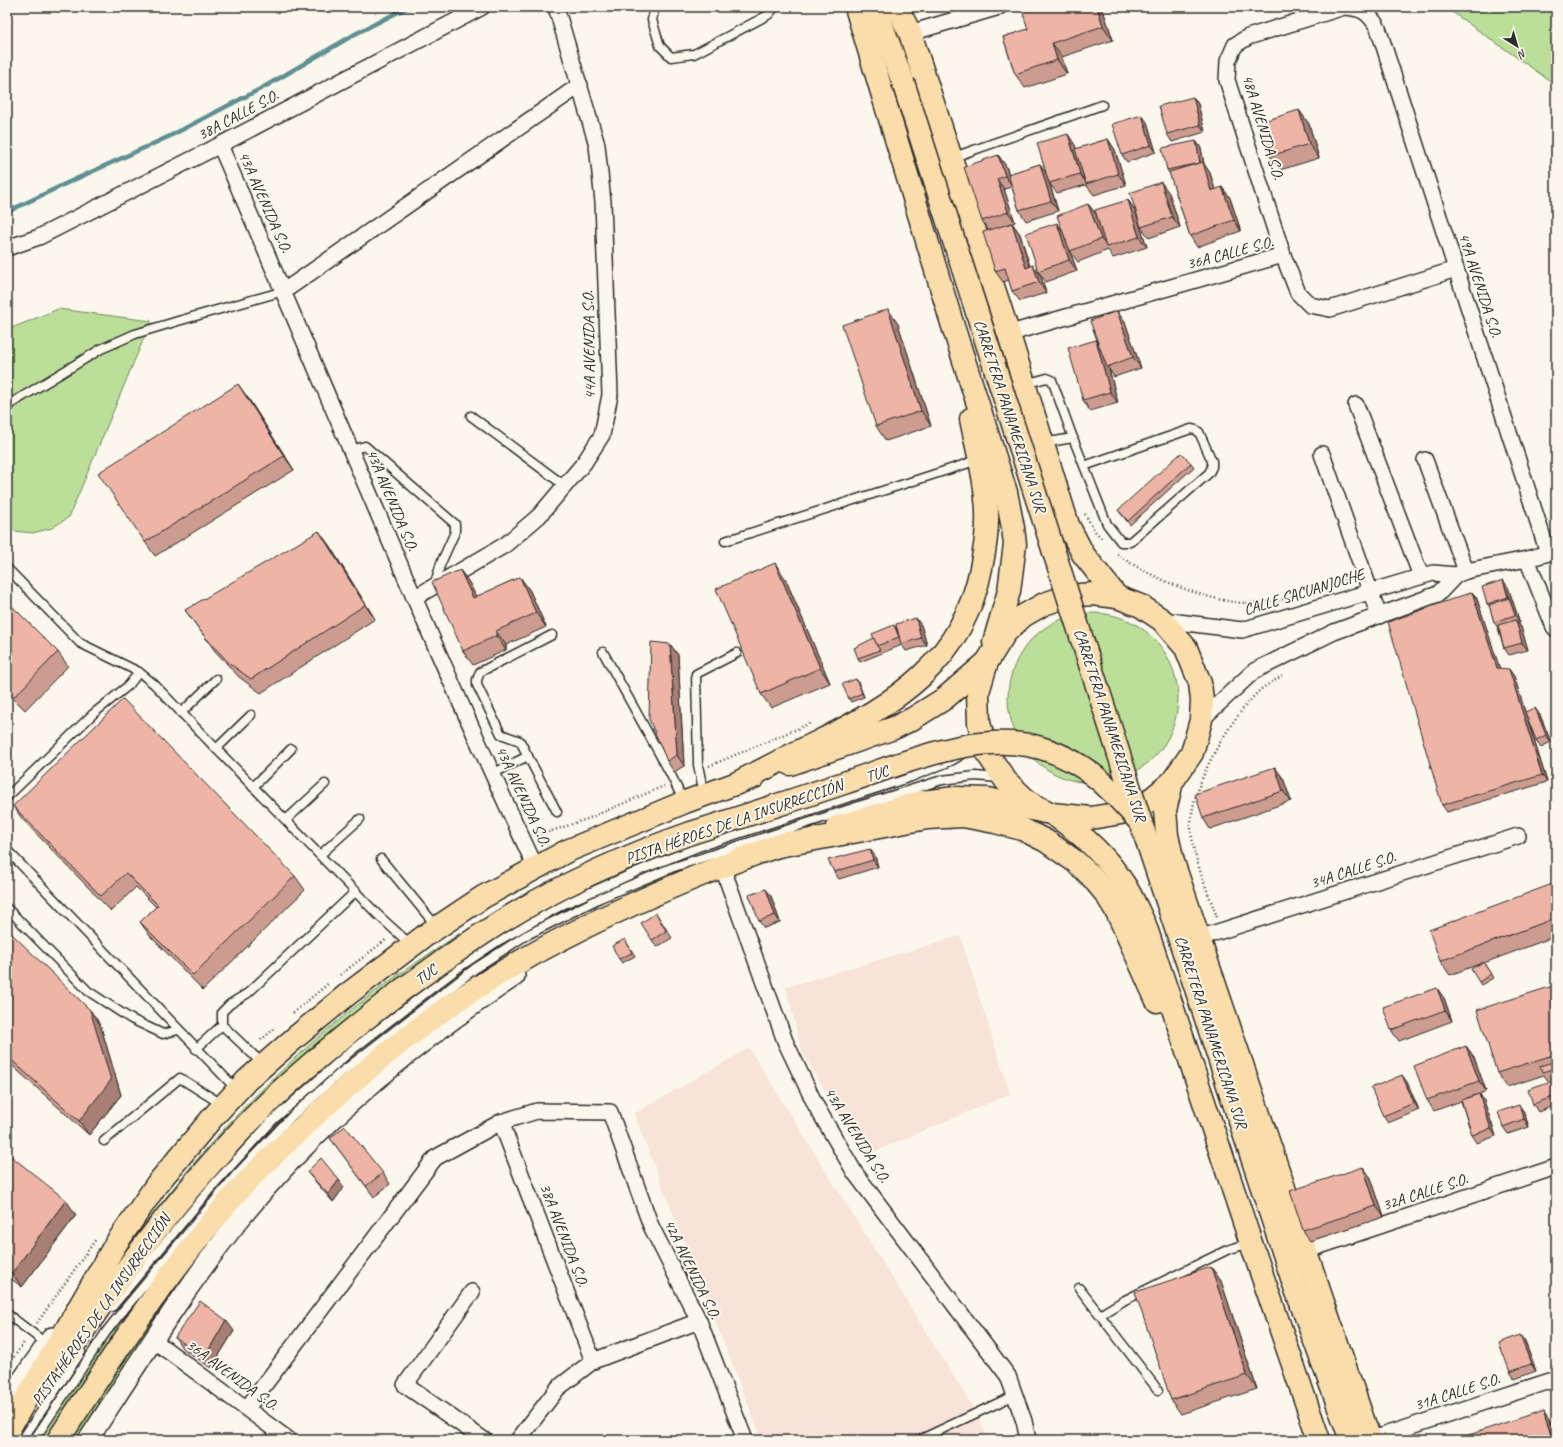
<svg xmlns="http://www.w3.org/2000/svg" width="1563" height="1447" viewBox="0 0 1563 1447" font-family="Caveat,sans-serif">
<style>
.built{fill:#f7e3d7}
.green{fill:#bbdf99;stroke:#738562}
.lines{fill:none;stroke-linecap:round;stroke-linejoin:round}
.stream{stroke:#5e8f92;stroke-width:4.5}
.service-casing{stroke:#2b2b2b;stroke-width:11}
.minor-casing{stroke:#2b2b2b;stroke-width:18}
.tertiary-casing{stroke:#2b2b2b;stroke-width:22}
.primary-casing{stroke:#2b2b2b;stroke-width:25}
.trunk-casing{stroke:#2b2b2b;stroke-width:25}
.path{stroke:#2b2b2b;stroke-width:2.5;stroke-dasharray:1 3;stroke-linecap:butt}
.service{stroke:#fbf7ec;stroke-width:8}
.minor{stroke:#fbf7ec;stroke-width:15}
.tertiary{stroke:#fbf7ec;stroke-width:19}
.primary{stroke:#faddab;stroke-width:22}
.trunk{stroke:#faddab;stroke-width:22}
.primary-bridge-casing{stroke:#2b2b2b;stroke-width:25;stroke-linecap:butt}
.trunk-bridge-casing{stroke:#2b2b2b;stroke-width:25;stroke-linecap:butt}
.primary-bridge{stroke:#faddab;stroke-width:22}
.trunk-bridge{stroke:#faddab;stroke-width:22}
.wall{fill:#cd9c90;stroke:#2b2b2b}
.shaded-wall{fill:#a77f75;stroke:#2b2b2b}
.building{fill:#eeb5a7;stroke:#2b2b2b}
.labels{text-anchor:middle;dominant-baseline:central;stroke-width:4;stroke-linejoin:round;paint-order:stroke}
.street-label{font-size:16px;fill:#2b2b2b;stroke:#fbf7ec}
</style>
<rect width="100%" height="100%" fill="#fbf7ec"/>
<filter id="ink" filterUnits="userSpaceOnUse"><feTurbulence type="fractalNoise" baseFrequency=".025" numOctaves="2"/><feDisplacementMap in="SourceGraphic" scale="8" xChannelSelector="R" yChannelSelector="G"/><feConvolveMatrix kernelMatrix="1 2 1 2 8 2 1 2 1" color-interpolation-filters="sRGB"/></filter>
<g filter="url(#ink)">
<g class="built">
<path d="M960,936L1010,1094L864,1156L802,1052L786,987Z"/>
<path d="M749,1048L977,1414L989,1440H762L634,1114Z"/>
</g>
<g class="green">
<path d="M1445,7H1556V85Z"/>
<path d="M58,309L151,321L69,517L52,528L33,533L14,531L7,524V330Z"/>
<circle cx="1093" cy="698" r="85"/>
<path d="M460,933L363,1008L111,1273C187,1159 283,1057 395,977C416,962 439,948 460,933Z"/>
<path d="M224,1224L156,1318L78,1440H70L143,1327Z"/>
<path d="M153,1282L48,1440H39L108,1336Z"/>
</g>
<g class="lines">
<path class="stream" d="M7,212L67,183L168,137L264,87L357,33L408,7"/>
<defs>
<g id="service">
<path d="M655,7L652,20L660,46L671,57L694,54L768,15L775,7"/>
<path d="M951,158L1102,105"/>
<path d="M1025,384L1047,378L1052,380L1073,438L1107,524L1121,542H1130L1209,473L1212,467V461L1199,432L1196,430L1191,429L1084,466"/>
<path d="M7,406L101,349L135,334L178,321L284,291"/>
<path d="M471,416L565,486"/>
<path d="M1043,443L1073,438"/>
<path d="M351,450L365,446L455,524V532L441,563L434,586"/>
<path d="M725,541L904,484L966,464L978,458"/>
<path d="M7,568L80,643L139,672L154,684L197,729L377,914L411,945"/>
<path d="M552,635L480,672L477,680V685L501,734L520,741L557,812"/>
<path d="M603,652L670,773L684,802"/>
<path d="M181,713L216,679"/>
<path d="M216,749L251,715"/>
<path d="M492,774L528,756"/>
<path d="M253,787L291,749"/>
<path d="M704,794L698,765L696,674L737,653"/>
<path d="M7,797L93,714L129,685L139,672"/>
<path d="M286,820L325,784"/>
<path d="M7,850L237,1090"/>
<path d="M320,855L360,819"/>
<path d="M381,859L437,927"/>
<path d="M7,908L88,991L131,1019L163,1034L178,1030"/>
<path d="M196,1049L222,1025"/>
<path d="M264,1065L222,1025V1012L230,1004L248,993L356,891"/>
<path d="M104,1141L180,1078L223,1105"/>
<path d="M1079,1288L1158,1390"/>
<path d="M112,1307L215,1183L273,1120L352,1050L458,968L498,941L564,904L643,869L698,847L911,777L951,761L963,754"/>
<path d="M7,1314L47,1344"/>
<path d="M1100,1315L1123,1301L1227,1250L1250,1243"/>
<path d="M22,1440L81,1352"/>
<path d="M34,1440L106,1332L117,1318L236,1175L292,1116L339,1074L477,967L525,936L600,898L671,868L862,805L942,780L975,776L999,778"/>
<path d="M919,1440L1015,1395"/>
</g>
<g id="minor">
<path d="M910,33L999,7"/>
<path d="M220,145C325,386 424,630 536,868"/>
<path d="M7,248L39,237L220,145L482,7"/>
<path d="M1456,269L1330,309L1310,305L1298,293L1283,255L1227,80L1228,61L1235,45L1248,37L1344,7C1362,8 1368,11 1378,28L1548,553"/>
<path d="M284,291L580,85"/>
<path d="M1009,335L1021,330L1283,255"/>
<path d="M1356,405L1421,576"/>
<path d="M1322,454L1379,616"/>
<path d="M1425,460L1466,571"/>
<path d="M1527,559L1554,627L1556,629"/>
<path d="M414,598L505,545L539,516L584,463L602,435L610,395L603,202L597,145L556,7"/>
<path d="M1162,620L1242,630L1433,573L1456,575"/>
<path d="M1201,720L1254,671L1334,632L1438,594L1456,575L1466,571L1527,559L1556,551"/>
<path d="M722,866L785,1041L816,1106L855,1173L1008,1376L1024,1421L1028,1440"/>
<path d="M1199,938L1518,836"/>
<path d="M501,1122L593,1361"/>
<path d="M1305,1251L1556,1167"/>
<path d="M472,1292L405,1385L484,1440"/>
<path d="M153,1340L289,1440"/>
<path d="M247,1408L435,1158L501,1122L537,1111L610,1112L651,1226L699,1321L745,1440"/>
<path d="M518,1440L558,1388L593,1361L699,1321"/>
<path d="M1369,1440L1556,1379"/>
</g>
<g id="tertiary">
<path d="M7,1401L52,1337"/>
<path d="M88,1440C137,1365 184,1289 240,1219C317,1123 413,1044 515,976"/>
</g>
<g id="primary">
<path d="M790,764L894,728L912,719L944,699L987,662"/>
<path d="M837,827L921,802L956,798L988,799L1045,812"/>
<path d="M70,1351C129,1261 195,1174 272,1099C313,1060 357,1025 402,990"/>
<path d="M7,1432L115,1245L157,1184L213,1117L247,1080L296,1037L348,994L426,935L483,897L567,851L685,802L754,777"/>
<path d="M58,1440C112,1357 166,1274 231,1199C259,1167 290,1139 321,1110C370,1066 422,1022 478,987C544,945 614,911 686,881C720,867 755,853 790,842"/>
</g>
<g id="trunk">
<path d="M856,7L952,323L1006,492L1013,528L1015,544L1009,591L994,642"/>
<path d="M875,7L903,82"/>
<path d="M897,7L910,33L1009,335L1068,525L1083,554L1117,597L1141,606L1162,620L1186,648L1200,683L1202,700L1201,720L1192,753L1172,782L1149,801L1121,813L1091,818L1052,814L1033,805L1024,798L1006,781L987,753L979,723L978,692L987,662L1005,633L1023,616L1044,604L1068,596L1093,594L1117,597"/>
<path d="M1172,782L1165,810L1167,835L1173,862L1370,1440"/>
<path d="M735,784C762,770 789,756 816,743C896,703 963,662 981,568C986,545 989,522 986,499C984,472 976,445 971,419"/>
<path d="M1054,815C1082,834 1106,855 1124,884C1132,896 1138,911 1145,925L1251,1243L1319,1440"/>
<path d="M1141,823L1294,1284L1351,1440"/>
<path d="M773,847L927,818L963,816L995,822L1022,829L1046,841L1076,862L1091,876L1106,894L1117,912L1157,1001"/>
</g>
</defs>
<use href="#service" class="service-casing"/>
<use href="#minor" class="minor-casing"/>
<use href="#tertiary" class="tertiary-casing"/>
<use href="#primary" class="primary-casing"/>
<use href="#trunk" class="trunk-casing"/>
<g class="path">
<path d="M1085,514L1094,530L1102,539"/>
<path d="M1117,554C1148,577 1208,602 1246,603C1260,603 1282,600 1295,597"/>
<path d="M1321,589L1350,578"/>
<path d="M709,766L811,723"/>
<path d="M537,836L587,819L664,786"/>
<path d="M1217,917C1207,890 1192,855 1191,827C1190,786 1229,721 1257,693C1264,686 1274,681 1282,676"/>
<path d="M340,975L387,939"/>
<path d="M293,1013L329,983"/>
<path d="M261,1040L274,1029"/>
<path d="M37,1323L96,1239"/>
<path d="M7,1367L25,1341"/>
</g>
<use href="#service" class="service"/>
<use href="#minor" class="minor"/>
<use href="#tertiary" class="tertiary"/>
<use href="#primary" class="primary"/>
<use href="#trunk" class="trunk"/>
<defs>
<path id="primary-bridge" d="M402,990C434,967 466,944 499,923C559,886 625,856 691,833C742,817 793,800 844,783C905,763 977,730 1041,748C1086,761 1112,790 1141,823"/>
<path id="trunk-bridge" d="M903,82L1141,823"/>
</defs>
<use href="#primary-bridge" class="primary-bridge-casing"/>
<use href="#trunk-bridge" class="trunk-bridge-casing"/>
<use href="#primary-bridge" class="primary-bridge"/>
<use href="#trunk-bridge" class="trunk-bridge"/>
</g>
<g class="wall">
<path d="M1102,7L1113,40L1062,57L1067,74L1025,88L1015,74L1003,37Z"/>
<path d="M1193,97L1198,104L1205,132L1172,142L1167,134Z"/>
<path d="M1299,110L1309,124L1319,158L1280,170L1270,156Z"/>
<path d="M1147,122L1156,152L1127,162L1122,155Z"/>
<path d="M1108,139L1115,150L1126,185L1094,195L1086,185L1057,193L1050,184L1058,211L1026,221L1019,210L1012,187L1004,189L1015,222L1012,223L1020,234L1030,266L1041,276L1046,293L1020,301L1012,291L1009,280L1003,282L995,271L989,231L982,221L998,155L1006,166L1009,174L1040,164L1047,174L1075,145L1076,149Z"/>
<path d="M1196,141L1201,148L1204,164L1210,173L1215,190L1222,187L1230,198L1241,231L1197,247L1190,236L1170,174L1167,170Z"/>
<path d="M1169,193L1180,227L1149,238L1141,227Z"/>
<path d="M1128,200L1135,210L1147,247L1113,258L1108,250L1078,262L1070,251L1068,245L1077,271L1046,282L1038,271L1057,223L1063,232L1088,204L1096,214Z"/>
<path d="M1125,322L1141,368L1114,377L1109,369L1118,403L1090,411L1083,400L1099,344Z"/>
<path d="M898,324L931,426L886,441L876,426Z"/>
<path d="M248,398L294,470L155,556L145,542Z"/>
<path d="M1191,463L1194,467L1130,525L1118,510Z"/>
<path d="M329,545L375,619L261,693L239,677L215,651L185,610Z"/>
<path d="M460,570L470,584L476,597L520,577L530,591L546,627L506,645V650L473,665L463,651Z"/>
<path d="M785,578L830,683L771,708L761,694Z"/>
<path d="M1508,587L1520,623H1518L1521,627L1528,650L1509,655L1504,648L1498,628L1494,622L1490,607L1487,604Z"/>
<path d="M1472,592L1477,599L1499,668L1514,676L1525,712L1540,715L1551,742L1541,747L1536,740L1528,720L1547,782L1447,812L1442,805Z"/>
<path d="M7,601L58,652L68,666L25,710L7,692Z"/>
<path d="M921,625L927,645L906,651L902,645L860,662L858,658L897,630Z"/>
<path d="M670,644L678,655L684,766L674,772L667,761Z"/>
<path d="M856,679L858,682L864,697L851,702L849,699Z"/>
<path d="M1283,778L1291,801L1210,829L1203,818Z"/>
<path d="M13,806L295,876L305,890L203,990L150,936L140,922L156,907L136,887L111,911L23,820Z"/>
<path d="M875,856L878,867L839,879L834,872Z"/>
<path d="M1555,883L1556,884V936L1484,963L1493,978L1481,985L1479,982V964L1450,975L1440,961Z"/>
<path d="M771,896L780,922L764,928L759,921Z"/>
<path d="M656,913L672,938L657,947L652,940Z"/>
<path d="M7,933L90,1010L100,1024L121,1095L89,1135L7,1061Z"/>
<path d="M627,943L635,956L622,963L619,959Z"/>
<path d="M1556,985V1081L1552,1082L1556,1088V1105L1538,1112L1533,1104L1549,1082L1544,1075L1507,1087L1497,1073Z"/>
<path d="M1444,998L1452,1021L1399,1041L1391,1030Z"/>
<path d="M1466,1046L1474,1057L1486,1091L1480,1094L1484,1101L1496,1136L1477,1143L1472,1135L1461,1101L1434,1111L1427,1100Z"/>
<path d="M1407,1082L1419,1110L1388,1123L1383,1116Z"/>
<path d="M1519,1105L1524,1112L1529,1127L1508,1134L1503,1127Z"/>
<path d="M330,1138L383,1173L390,1184L374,1197Z"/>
<path d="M7,1153L76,1215L22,1287L7,1276Z"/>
<path d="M1363,1167L1371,1178L1384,1217L1310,1241L1303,1230Z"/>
<path d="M307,1172L344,1187L333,1202L313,1179Z"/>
<path d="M1211,1267L1221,1281L1257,1389L1181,1414L1171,1400Z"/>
<path d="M234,1331L211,1368L182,1348L175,1337Z"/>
<path d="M1520,1335L1525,1342L1536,1371L1515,1379L1510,1372Z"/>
</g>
<g class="shaded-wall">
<path d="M1097,7H1102L1113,40L1103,26Z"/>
<path d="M1052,43L1062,57L1067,74L1057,60Z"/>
<path d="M1193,97L1198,104L1205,132L1200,125Z"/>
<path d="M1299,110L1309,124L1319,158L1309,144Z"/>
<path d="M1142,115L1147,122L1156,152L1151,145Z"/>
<path d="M1068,134L1075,145L1087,184L1080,174Z"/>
<path d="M1108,139L1115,150L1126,185L1118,174Z"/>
<path d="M1196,141L1201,148L1204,164L1210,173L1219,202L1211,191L1200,163Z"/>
<path d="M998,155L1006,166L1013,187L1005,176Z"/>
<path d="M1040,164L1047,175L1058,211L1051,201Z"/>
<path d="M997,179L1004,189L1015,222L1008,212Z"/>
<path d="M1161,182L1169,193L1180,227L1172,217Z"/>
<path d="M1222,187L1230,198L1241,231L1234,220Z"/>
<path d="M1128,200L1135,210L1147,247L1139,237Z"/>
<path d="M1088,204L1096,214L1107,247L1101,239Z"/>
<path d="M1012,223L1020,234L1033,278L1026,268Z"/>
<path d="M1057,223L1064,234L1077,271L1069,260Z"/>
<path d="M1033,265L1041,276L1046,293L1039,282Z"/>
<path d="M888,309L898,324L931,426L921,411Z"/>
<path d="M1117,311L1125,322L1141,368L1133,357Z"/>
<path d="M1096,340L1103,351L1107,367L1109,369L1118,403L1110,392Z"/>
<path d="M238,384L248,398L294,470L284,456Z"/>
<path d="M319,531L329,545L375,619L365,605Z"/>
<path d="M775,563L785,578L830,683L820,668Z"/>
<path d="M460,570L470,584L483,612L473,598Z"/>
<path d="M520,577L530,591L546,627L536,613Z"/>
<path d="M1503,580L1508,587L1520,623L1515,615Z"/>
<path d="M1472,592L1477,599L1502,675L1497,668Z"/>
<path d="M916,618L921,625L927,645L921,638Z"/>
<path d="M1516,620L1521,627L1528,650L1522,643Z"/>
<path d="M894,625L899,632L903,643L899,637Z"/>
<path d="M496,631L506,645V650L496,636Z"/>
<path d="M670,644L678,655L684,766L677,755Z"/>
<path d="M1509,669L1514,676L1547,782L1542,775Z"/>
<path d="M856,679L858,682L864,697L862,693Z"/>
<path d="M1535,708L1540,715L1551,742L1546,735Z"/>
<path d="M1275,767L1283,778L1291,801L1283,791Z"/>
<path d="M870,849L875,856L878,867L873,860Z"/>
<path d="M766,889L771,896L780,922L775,915Z"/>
<path d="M1437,988L1444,998L1452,1021L1445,1010Z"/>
<path d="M90,1010L100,1024L121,1095L89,1135L79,1121Z"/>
<path d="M1466,1046L1474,1057L1486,1091L1479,1081Z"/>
<path d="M1402,1075L1407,1082L1419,1110L1414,1103Z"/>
<path d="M1551,1081L1556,1089V1097Z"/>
<path d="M1479,1094L1484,1101L1496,1136L1491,1129Z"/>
<path d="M1519,1105L1524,1112L1529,1127L1524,1119Z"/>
<path d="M1363,1167L1371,1178L1384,1217L1376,1206Z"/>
<path d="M339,1180L344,1187L333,1202L328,1194Z"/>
<path d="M66,1200L76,1215L22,1287L12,1273Z"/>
<path d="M1211,1267L1221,1281L1257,1389L1247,1375Z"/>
<path d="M226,1320L234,1331L211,1368L204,1358Z"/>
<path d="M1520,1335L1525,1342L1536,1371L1531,1364Z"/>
<path d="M1543,1410L1553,1424L1556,1434V1440H1553Z"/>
</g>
<g class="building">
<path d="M1021,7H1097L1103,26L1052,43L1057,60L1015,74L1003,37L1028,29Z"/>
<path d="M1193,97L1200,125L1167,134L1159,106Z"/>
<path d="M1299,110L1309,144L1270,156L1258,123Z"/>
<path d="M1142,115L1151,145L1122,155L1112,124Z"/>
<path d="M1068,134L1080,174L1049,183L1037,143Z"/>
<path d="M1108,139L1118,174L1086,184L1075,149Z"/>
<path d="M1196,141L1200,163L1167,170L1162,148Z"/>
<path d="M998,155L1005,176L997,179L1008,212L982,221L964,167Z"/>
<path d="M1203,162L1211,191L1222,187L1234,220L1190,236L1169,172Z"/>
<path d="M1040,164L1051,201L1019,210L1008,174Z"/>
<path d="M1161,182L1172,217L1141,227L1130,193Z"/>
<path d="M1128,200L1139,237L1106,247L1095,210Z"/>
<path d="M1088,204L1101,239L1070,251L1057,216Z"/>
<path d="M1012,223L1026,268L1033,265L1039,282L1012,291L1005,268L995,271L983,232Z"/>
<path d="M1057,223L1069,260L1038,271L1026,233Z"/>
<path d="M888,309L921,411L876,426L842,325Z"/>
<path d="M1117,311L1133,357L1107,367L1090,321Z"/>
<path d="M1096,340L1110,392L1083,400L1068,348Z"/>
<path d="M238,384L284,456L145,542L98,473Z"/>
<path d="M1181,453L1191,463L1128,521L1118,510Z"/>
<path d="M319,531L365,605L251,679L229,663L205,637L185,610Z"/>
<path d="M775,563L820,668L761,694L716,589Z"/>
<path d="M460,570L473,598L520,577L536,613L496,631V636L463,651L432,582Z"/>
<path d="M1503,580L1508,597L1487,604L1482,587Z"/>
<path d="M1472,592L1497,668L1509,669L1542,775L1442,805L1388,622Z"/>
<path d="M1509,598L1515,615L1494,622L1489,605Z"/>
<path d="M7,601L58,652L15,696L7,688Z"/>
<path d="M916,618L921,638L901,644L896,624Z"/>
<path d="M1516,620L1522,643L1504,648L1498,625Z"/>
<path d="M894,625L899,637L877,646L872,634Z"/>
<path d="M874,638L877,646L880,650L858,658L854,648Z"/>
<path d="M651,642L670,644L677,755L667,761L649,719Z"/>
<path d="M1556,647V655L1553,648Z"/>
<path d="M856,679L862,693L849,699L842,684Z"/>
<path d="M123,699L295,876L193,975L140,922L158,905L126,873L101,896L13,806Z"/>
<path d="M1535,708L1546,735L1536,740L1525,712Z"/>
<path d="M1556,722V734L1552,724Z"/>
<path d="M1275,767L1283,791L1203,818L1195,794Z"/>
<path d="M870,849L873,860L834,872L828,860Z"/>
<path d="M1555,883L1556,885V918L1440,961L1429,930Z"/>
<path d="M766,889L775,915L759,921L749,895Z"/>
<path d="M656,913L666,931L652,940L641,923Z"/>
<path d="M9,931L90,1010L111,1080L79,1121L7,1056V933Z"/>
<path d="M625,939L632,953L619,959L612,946Z"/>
<path d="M1483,962L1491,974L1479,982L1471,969Z"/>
<path d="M1556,985V1054L1497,1073L1477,1010Z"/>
<path d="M1437,988L1445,1010L1391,1030L1383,1007Z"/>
<path d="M1466,1046L1479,1081L1427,1100L1414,1066Z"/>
<path d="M1556,1061V1068L1542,1072L1540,1066Z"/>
<path d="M1402,1075L1414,1103L1383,1116L1371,1088Z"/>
<path d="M1551,1081L1556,1096L1533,1104L1528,1089Z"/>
<path d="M1479,1094L1491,1129L1472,1135L1461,1100Z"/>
<path d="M1519,1105L1524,1119L1503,1127L1498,1112Z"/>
<path d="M345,1126L383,1173L366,1186L330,1138Z"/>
<path d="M7,1153L66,1200L12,1273L7,1269Z"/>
<path d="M321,1158L339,1180L328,1194L307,1172Z"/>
<path d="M1363,1167L1376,1206L1303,1230L1290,1191Z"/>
<path d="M1211,1267L1247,1375L1171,1400L1135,1292Z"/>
<path d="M200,1301L226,1320L204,1358L175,1337Z"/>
<path d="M1520,1335L1531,1364L1510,1372L1499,1343Z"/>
<path d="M1543,1410L1553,1440H1454Z"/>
<path d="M969,1436L971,1440H958Z"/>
</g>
</g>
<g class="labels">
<g class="street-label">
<text transform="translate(238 115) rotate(-28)">38A CALLE S.O.</text>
<text transform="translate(1263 127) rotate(73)">48A AVENIDA S.O.</text>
<text transform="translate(265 202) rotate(66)">43A AVENIDA S.O.</text>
<text transform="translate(1230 253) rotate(-15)">36A CALLE S.O.</text>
<text transform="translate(1480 285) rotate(72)">49A AVENIDA S.O.</text>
<text transform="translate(589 345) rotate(-91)">44A AVENIDA S.O.</text>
<text transform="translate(1010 416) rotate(72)">CARRETERA PANAMERICANA SUR</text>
<text transform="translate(392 500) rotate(67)">43A AVENIDA S.O.</text>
<text transform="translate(1304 592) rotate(-17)">CALLE SACUANJOCHE</text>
<text transform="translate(1110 725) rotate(72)">CARRETERA PANAMERICANA SUR</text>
<text transform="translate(877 774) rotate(-18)">TUC</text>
<text transform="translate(523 796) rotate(65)">43A AVENIDA S.O.</text>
<text transform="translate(734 822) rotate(-19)">PISTA HÉROES DE LA INSURRECCIÓN</text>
<text transform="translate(1353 870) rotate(-18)">34A CALLE S.O.</text>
<text transform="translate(426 975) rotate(-37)">TUC</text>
<text transform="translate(1211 1032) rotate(72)">CARRETERA PANAMERICANA SUR</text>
<text transform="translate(857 1135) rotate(58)">43A AVENIDA S.O.</text>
<text transform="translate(1425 1192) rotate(-18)">32A CALLE S.O.</text>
<text transform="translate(564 1235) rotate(69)">38A AVENIDA S.O.</text>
<text transform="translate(692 1269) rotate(64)">42A AVENIDA S.O.</text>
<text transform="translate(101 1310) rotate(-55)">PISTA HÉROES DE LA INSURRECCIÓN</text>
<text transform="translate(232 1375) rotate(36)">36A AVENIDA S.O.</text>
<text transform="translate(1457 1392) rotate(-18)">31A CALLE S.O.</text>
</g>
</g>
<rect width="1563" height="1447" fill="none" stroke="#fbf7ec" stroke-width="24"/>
<rect x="12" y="12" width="1539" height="1423" fill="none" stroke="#2b2b2b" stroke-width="1.5" filter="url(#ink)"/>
<g transform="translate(1517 46) rotate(143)" stroke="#fbf7ec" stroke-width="3" paint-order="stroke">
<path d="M0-3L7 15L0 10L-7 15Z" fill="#2b2b2b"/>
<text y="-6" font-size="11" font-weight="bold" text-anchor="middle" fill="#2b2b2b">N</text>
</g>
</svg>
